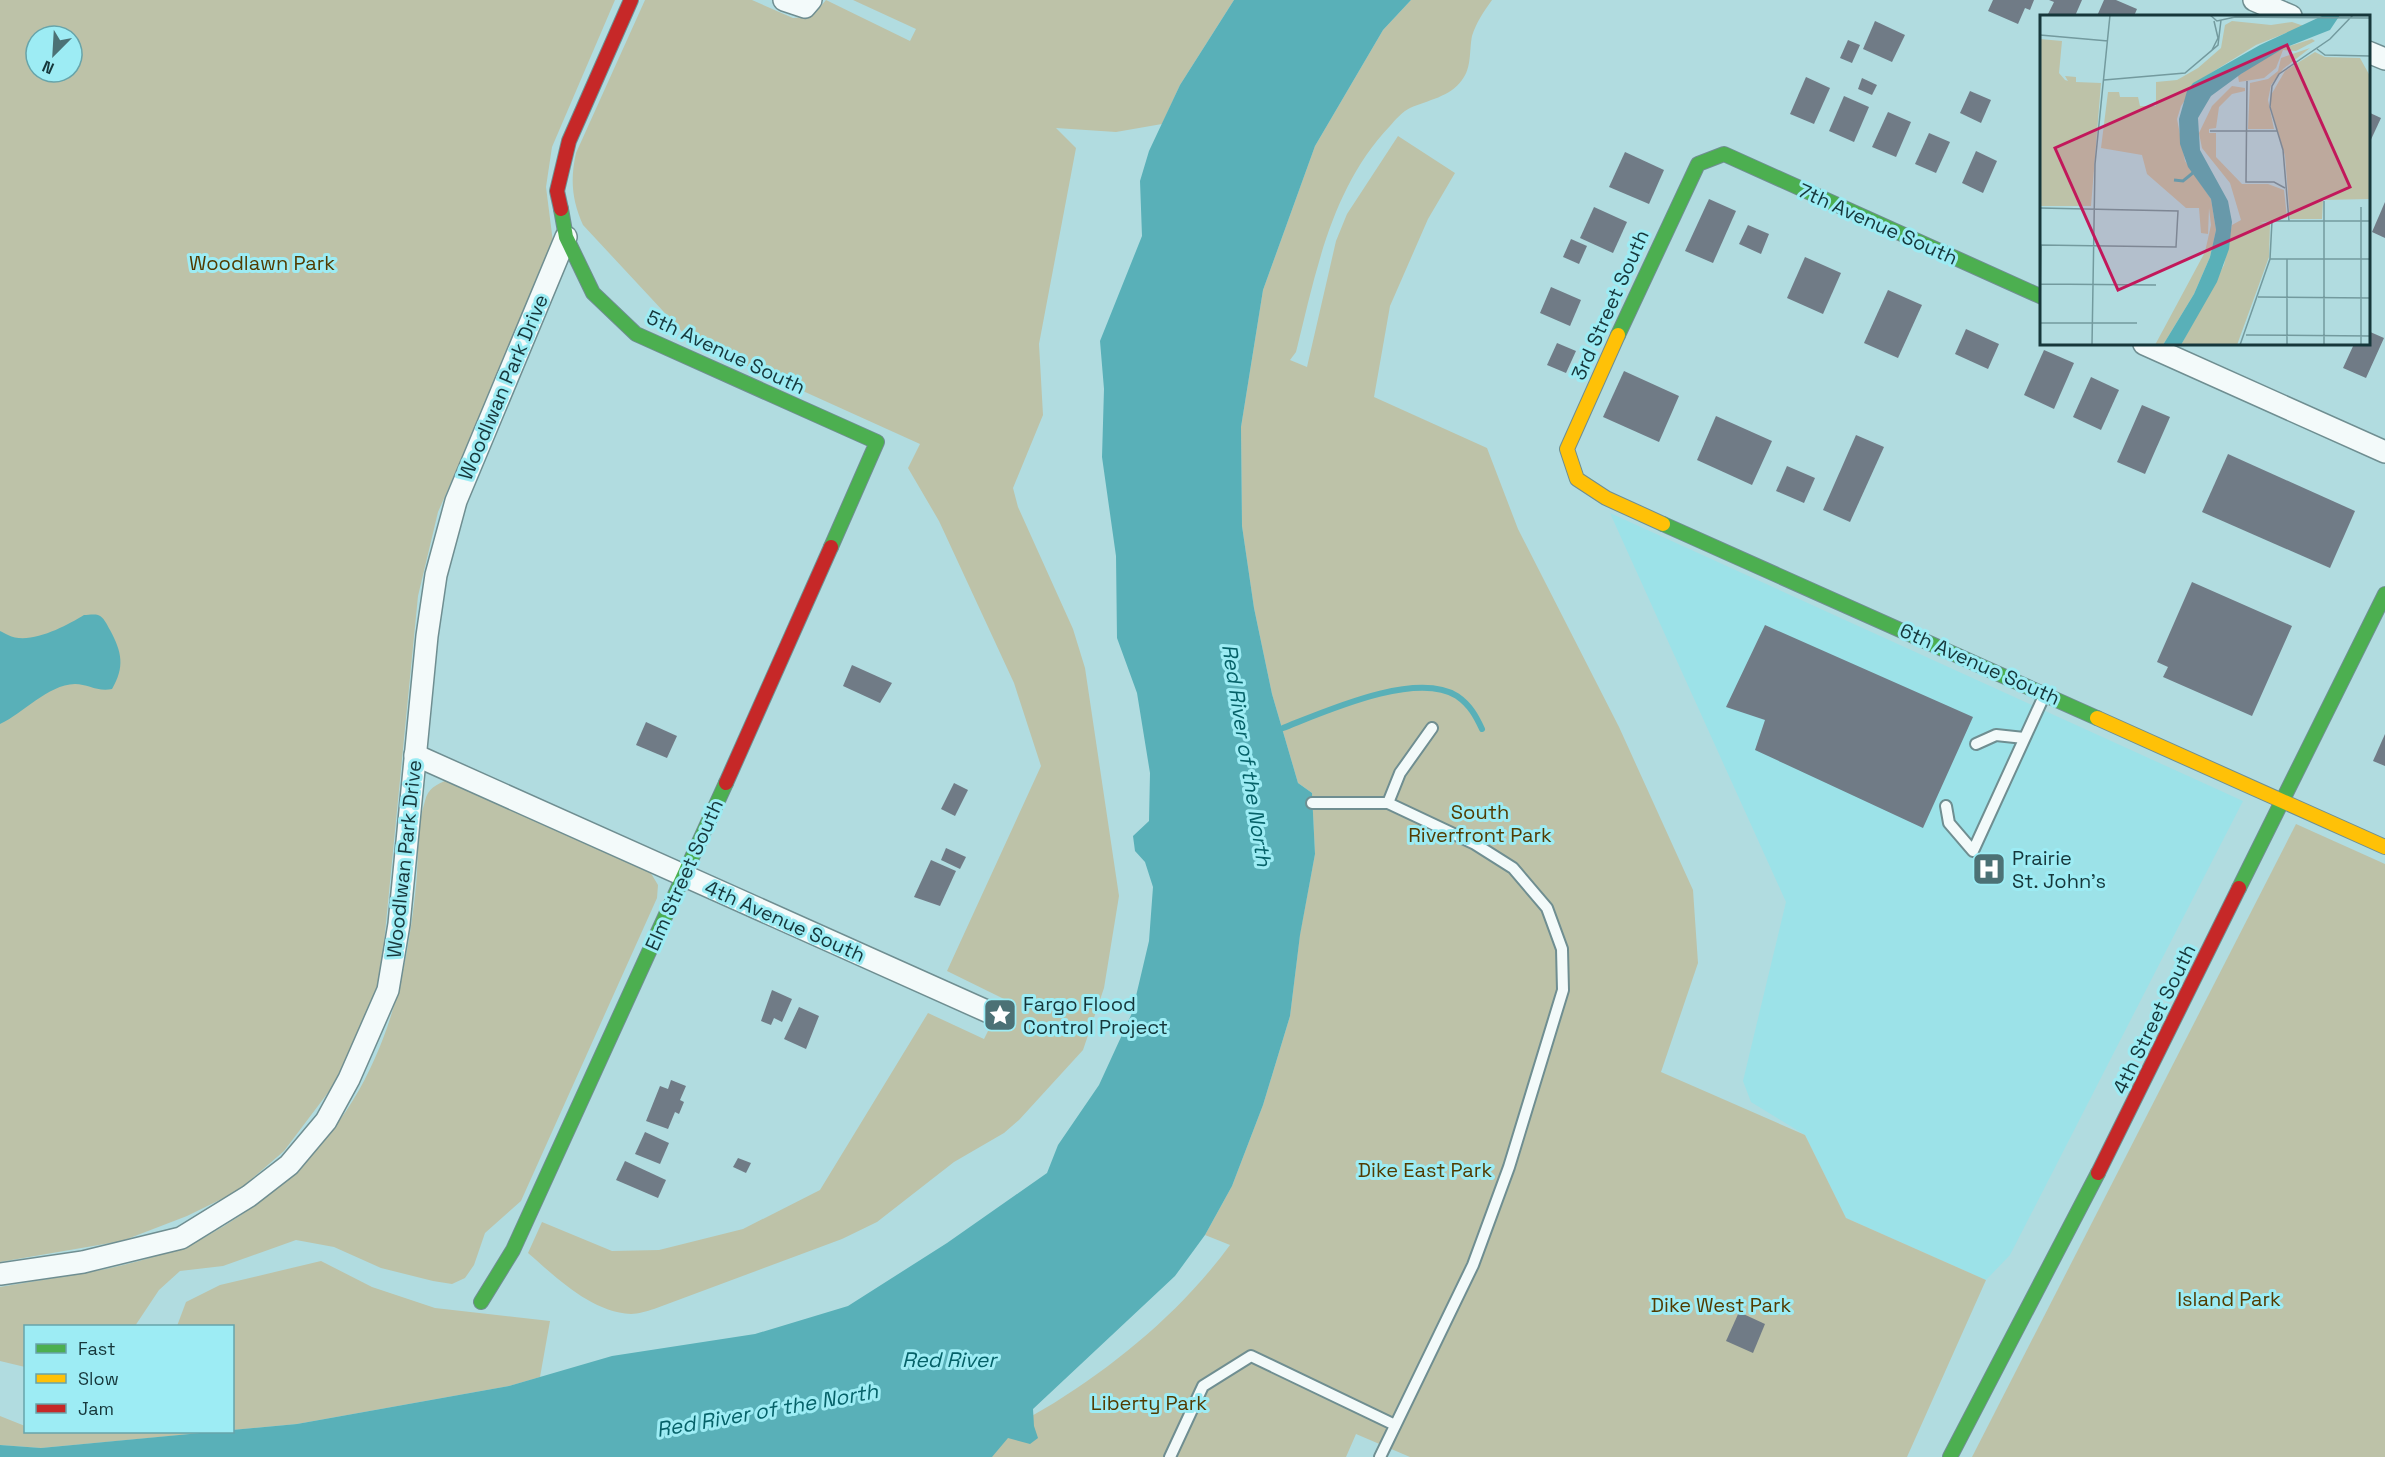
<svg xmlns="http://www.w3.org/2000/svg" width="2385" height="1457" viewBox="0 0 2385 1457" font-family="'Space Grotesk',sans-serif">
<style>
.built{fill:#9ce2e8}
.green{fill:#bdc2a8;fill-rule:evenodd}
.water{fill:#59b0b8}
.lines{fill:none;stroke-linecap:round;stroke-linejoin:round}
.stream{stroke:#59b0b8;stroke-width:6}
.building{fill:#707b86}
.lane-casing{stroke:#6f8e91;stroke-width:14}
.street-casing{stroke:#6f8e91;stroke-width:24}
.fast-casing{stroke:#6f8e91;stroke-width:16}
.slow-casing{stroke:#6f8e91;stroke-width:16}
.jam-casing{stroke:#6f8e91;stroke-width:16}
.lane{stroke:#f3fafa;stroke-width:10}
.street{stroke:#f3fafa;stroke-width:21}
.fast{stroke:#4caf50;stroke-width:14}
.slow{stroke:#ffc107;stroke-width:14}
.jam{stroke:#c62828;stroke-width:14}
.labels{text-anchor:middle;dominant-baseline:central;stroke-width:6;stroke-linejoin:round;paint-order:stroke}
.street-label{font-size:20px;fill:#16373b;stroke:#9decf4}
.park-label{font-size:20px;fill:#523b01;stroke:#9decf4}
.poi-label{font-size:20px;fill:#16373b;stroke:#9decf4;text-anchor:start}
.water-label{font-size:21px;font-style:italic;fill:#056168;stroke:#9decf4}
.inset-river{fill:none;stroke:#59b0b8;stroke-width:3}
.inset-road{fill:none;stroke:#739a9e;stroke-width:1.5}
.view{fill:#c2185b;fill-opacity:0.15;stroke:#c2185b;stroke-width:3}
.inset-edge{fill:none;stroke:#16373b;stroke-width:3}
</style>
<rect width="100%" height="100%" fill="#b1dce0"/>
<path class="built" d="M1610,513L2243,801L2010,1255L1986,1280L1846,1218L1805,1135L1751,1102L1743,1081L1786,902Z"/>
<g class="green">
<path d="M0,0H615L552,147L546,187L554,250L438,512L418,596L380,984L355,1043L330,1090L284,1151L238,1191L187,1216L122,1241L0,1262ZM36,36H72V72H36Z"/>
<path d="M645,0H752L793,18L805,17L816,12L826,0L910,41L916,29L853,0H1234L1180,85L1162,124L1116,132L1056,128L1076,148L1039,344L1043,415L1013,488L1018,507L1073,629L1085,668L1119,896L1104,988L1083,1050L1019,1120L1004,1133L954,1162L877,1222L842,1239L654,1309C647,1311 638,1314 631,1314C591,1312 557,1278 528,1253L542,1222L612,1251L659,1250L743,1229L820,1190L928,1013L984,1039L1004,999L947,971L1041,766L1014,683L939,521L908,468L920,444L690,340L583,225C572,200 570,180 576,153Z"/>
<path d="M1411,0H1492C1484,11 1476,23 1472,36C1469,51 1472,67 1462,80C1450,97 1428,100 1410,108C1403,111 1395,120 1390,126C1331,188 1316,272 1296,352L1290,360L1307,367L1336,241L1347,214L1398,136L1455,173L1428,219L1390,306L1374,397L1487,448L1518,529L1619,727L1693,890L1698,963L1661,1072L1805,1135L1846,1218L1986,1280L1907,1457H1410L1356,1434L1346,1457H952C986,1439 1021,1423 1054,1403C1121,1361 1183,1309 1230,1245L1205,1235L1232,1186L1263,1105L1290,1016L1300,934L1315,854L1312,793L1298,783L1272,694L1254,608L1242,526L1241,427L1263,290L1315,146L1383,30Z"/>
<path d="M447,780L649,870L658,885L657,898L521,1201L485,1233L474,1265L465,1278L452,1284L433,1281L381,1268L334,1247L296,1240L223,1266L180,1271L159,1290L135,1326H26L25,1367L0,1361V1287C52,1278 105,1272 156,1256C167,1253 180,1250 190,1245C271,1204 339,1141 375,1058C399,1004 410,945 416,886C419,858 416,828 425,801C428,788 436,785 447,780Z"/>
<path d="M2296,824L2385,864V1457H1972Z"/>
<path d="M321,1261L372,1287L435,1308L550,1321L540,1377L509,1386L297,1424L233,1430L232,1326H177L186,1302L220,1285Z"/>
<path d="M0,1416L25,1426L26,1432H213L41,1448L0,1445Z"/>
</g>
<g class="water">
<path d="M1234,0H1411L1383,30L1315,146L1263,290L1241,427L1242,526L1254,608L1272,694L1298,783L1312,793L1315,854L1300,935L1290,1016L1263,1105L1232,1186L1205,1235L1175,1276L1033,1409L1034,1426L1038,1438L1030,1444L1008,1438L992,1457H0V1445L41,1448L297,1424L509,1386L612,1356L755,1334L848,1306L947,1243L1047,1173L1058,1145L1099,1085L1132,1013L1149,941L1153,887L1145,862L1135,851L1133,836L1149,821L1150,773L1137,693L1117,638L1116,556L1102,457L1104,389L1100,341L1142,236L1140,181L1149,151L1180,85Z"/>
<path d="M84,615C88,615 94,614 98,615C104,617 107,625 110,630C122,652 125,667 112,689C97,692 88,684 75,684C47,685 24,713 0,724V631C3,632 5,634 8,635C29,646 66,626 84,615Z"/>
</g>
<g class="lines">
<path class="stream" d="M1283,728C1324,712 1416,670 1457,696C1470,705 1476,716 1482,729"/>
</g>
<g class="building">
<path d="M1993,0H2034L2030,10L2025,8L2018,24L1988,11Z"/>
<path d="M2049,0H2082L2075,16H2047L2054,2Z"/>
<path d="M2104,0H2116L2137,9L2134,16H2097Z"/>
<path d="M1875,21L1905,35L1892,62L1863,49Z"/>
<path d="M1848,40L1860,45L1852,63L1840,58Z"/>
<path d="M1806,77L1830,88L1814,124L1790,114Z"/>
<path d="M1862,78L1877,85L1872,95L1858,89Z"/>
<path d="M1970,91L1991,100L1981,123L1960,113Z"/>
<path d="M1844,96L1869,107L1854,142L1829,131Z"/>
<path d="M1888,112L1911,122L1896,157L1872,147Z"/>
<path d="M2368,112L2381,118L2368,146Z"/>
<path d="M1929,133L1950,142L1936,173L1915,164Z"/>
<path d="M1976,151L1997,161L1983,193L1962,183Z"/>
<path d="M1625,152L1664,170L1649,204L1609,187Z"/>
<path d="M1709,199L1736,211L1713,263L1685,251Z"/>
<path d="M2385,202V238L2372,232Z"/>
<path d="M1594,207L1627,222L1613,253L1580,238Z"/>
<path d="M1748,225L1769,234L1761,254L1739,244Z"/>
<path d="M1571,239L1587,246L1579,264L1563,257Z"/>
<path d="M1805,257L1841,273L1823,314L1787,298Z"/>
<path d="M1551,287L1581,300L1570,326L1540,313Z"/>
<path d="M1888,290L1922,305L1898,358L1864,343Z"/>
<path d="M1966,329L1999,344L1988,369L1955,354Z"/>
<path d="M2368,331L2384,338L2366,378L2343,368L2354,344H2368Z"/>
<path d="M1557,343L1576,351L1566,373L1547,365Z"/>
<path d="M2044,350L2074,363L2054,409L2024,395Z"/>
<path d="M1624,371L1679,396L1659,442L1603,417Z"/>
<path d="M2091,377L2119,390L2101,430L2073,417Z"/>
<path d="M2142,405L2170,417L2145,474L2117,462Z"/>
<path d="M1716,416L1772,441L1752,485L1697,460Z"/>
<path d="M1856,435L1884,447L1850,522L1823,510Z"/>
<path d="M2228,454L2355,511L2330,568L2202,512Z"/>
<path d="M1787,466L1815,478L1804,503L1776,491Z"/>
<path d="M2192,582L2292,626L2252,716L2163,677L2168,667L2157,662Z"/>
<path d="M1765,625L1973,717L1923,828L1755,750L1765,720L1726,707Z"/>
<path d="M852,665L892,683L880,703L843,686Z"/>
<path d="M646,722L677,736L667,758L636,745Z"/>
<path d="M2385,734V766L2373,761Z"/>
<path d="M954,783L968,790L955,816L941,809Z"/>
<path d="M946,848L966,857L960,869L941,860Z"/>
<path d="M931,860L956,871L940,906L914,897Z"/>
<path d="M772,990L792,999L782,1022L774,1018L771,1025L761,1021Z"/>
<path d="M799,1007L819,1016L806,1049L784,1039Z"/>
<path d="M671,1080L686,1086L680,1100L684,1102L679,1114L675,1112L668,1129L646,1121L660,1086L668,1089Z"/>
<path d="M645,1132L669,1143L660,1164L635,1154Z"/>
<path d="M738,1158L751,1163L746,1173L733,1167Z"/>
<path d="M625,1161L666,1180L658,1198L616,1180Z"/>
<path d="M1739,1312L1765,1324L1753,1353L1726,1341Z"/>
</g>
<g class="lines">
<defs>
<g id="lane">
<path d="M1976,744L1996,735L2024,738"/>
<path d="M1312,803H1388L1475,844L1513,868L1547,908L1562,949L1563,990L1509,1167L1473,1265L1380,1457"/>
<path d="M1388,803L1400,773L1432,728"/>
<path d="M1946,806L1949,823L1973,851L2044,696"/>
<path d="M1170,1457L1203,1386L1251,1356L1395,1425"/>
</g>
<g id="street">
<path d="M784,0L805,7L811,0"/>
<path d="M2254,0L2291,16"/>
<path d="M2368,52L2385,59"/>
<path d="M2144,344L2385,452"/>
<path d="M415,755L991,1013"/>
<path d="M0,1274L83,1262L181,1238L249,1196L289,1165L326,1121L349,1079L388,990L399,924L427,636L436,575L456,501L566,237"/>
</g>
<g id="fast">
<path d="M561,209L566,237L593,293L636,334L877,442L831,547"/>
<path d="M1618,335L1698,164L1724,154L2042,297"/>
<path d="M1663,524L2097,718"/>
<path d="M2239,888L2385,594"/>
<path d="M481,1302L513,1250L726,783"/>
<path d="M1950,1457L2098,1173"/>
</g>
<g id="slow">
<path d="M1618,335L1567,449L1577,479L1606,498L1663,524"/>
<path d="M2097,718L2385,847"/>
</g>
<g id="jam">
<path d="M561,209L557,191L569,141L631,0"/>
<path d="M726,783L831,547"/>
<path d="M2098,1173L2239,888"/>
</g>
</defs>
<use href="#lane" class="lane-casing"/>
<use href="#street" class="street-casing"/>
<use href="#fast" class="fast-casing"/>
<use href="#slow" class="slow-casing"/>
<use href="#jam" class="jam-casing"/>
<use href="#lane" class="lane"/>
<use href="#street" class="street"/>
<use href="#fast" class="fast"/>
<use href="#slow" class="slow"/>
<use href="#jam" class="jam"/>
</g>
<defs>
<symbol id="hospital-square" viewBox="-11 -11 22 22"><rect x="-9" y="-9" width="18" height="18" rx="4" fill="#4c7175" stroke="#9decf4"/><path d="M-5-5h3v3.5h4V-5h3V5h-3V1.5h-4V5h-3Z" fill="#fff"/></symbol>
<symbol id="sight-square" viewBox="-11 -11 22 22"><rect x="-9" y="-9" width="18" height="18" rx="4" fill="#4c7175" stroke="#9decf4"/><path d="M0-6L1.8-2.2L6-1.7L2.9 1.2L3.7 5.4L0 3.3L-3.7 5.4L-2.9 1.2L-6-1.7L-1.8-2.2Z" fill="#fff"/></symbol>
</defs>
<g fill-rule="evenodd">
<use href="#hospital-square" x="1970" y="850" width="38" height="38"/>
<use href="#sight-square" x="981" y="996" width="38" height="38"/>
</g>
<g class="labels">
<g class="street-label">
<text transform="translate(1878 224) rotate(24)">7th Avenue South</text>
<text transform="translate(1610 305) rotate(-66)">3rd Street South</text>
<text transform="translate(726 352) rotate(25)">5th Avenue South</text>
<text transform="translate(503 387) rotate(-67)">Woodlwan Park Drive</text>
<text transform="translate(1980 664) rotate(24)">6th Avenue South</text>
<text transform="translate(404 859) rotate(-84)">Woodlwan Park Drive</text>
<text transform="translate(684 875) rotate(-66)">Elm Street South</text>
<text transform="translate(785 921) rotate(24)">4th Avenue South</text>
<text transform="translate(2154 1019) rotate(-64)">4th Street South</text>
</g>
<g class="park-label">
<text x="262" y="263">Woodlawn Park</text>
<text x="1480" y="812">South<tspan x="1480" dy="23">Riverfront Park</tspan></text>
<text x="1425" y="1170">Dike East Park</text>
<text x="2229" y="1299">Island Park</text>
<text x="1721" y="1305">Dike West Park</text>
<text x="1149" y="1403">Liberty Park</text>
</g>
<g class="poi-label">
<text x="2012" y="858">Prairie<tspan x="2012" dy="23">St. John's</tspan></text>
<text x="1023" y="1004">Fargo Flood<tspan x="1023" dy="23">Control Project</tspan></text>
</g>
<g class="water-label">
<text transform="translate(1247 755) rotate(81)">Red River of the North</text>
<text x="949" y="1359">Red River</text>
<text transform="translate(767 1410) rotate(-10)">Red River of the North</text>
</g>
</g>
<g transform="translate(2040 15)">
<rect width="330" height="330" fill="#b1dce0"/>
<path d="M192,6L231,10L252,7L264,11L216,30L158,66L141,91L137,104L145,146L171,184L176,215L170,242L154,279L123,330H115L165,237L171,210L169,193L168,219L161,218L159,193H146L107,159L102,140L61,133L68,77H79L80,82H98L100,91H116V67L137,65L158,53L181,33L185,10ZM0,24L22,26L19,58L25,65L28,66L25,61L36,62V67L61,68L51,191H0ZM272,24L275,26L256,36L243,35L236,53L224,63L199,67L198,61L220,46L244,33ZM270,33L243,54L231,70L228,85L234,114H208L210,68L228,64L238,56L241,43ZM275,37L285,42L320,43L330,61V184L283,185L282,204H250L245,141L231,93V80L245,56ZM192,71L205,73V76L192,79L179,92L176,113L169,114V118H176V142L202,169H228L244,175L247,203L220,208L230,209L229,242L197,330H141L184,250L192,210L201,205L190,168L162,133L159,118L172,91Z" fill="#bdc2a8"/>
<path d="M300,0L290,15L244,33L201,59L171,81L158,103L160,135L188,186L192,207L189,234L177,267L141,330H123L154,279L170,242L176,215L171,184L148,152L140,129L139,104L147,76L153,68L220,30L282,1Z" fill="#59b0b8"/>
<path class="inset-river" d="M134,165L143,166L154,157"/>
<path class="inset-road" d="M170,0L177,6L195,2L330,3M0,20L68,26M277,34L285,40L330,41M172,35L178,23L174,6M64,65L145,58L178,30L181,5M207,66L206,167H234L245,173M170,116H237M284,186V330M0,193L138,196L136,232L1,230L0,296M249,206L243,135L230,92L232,71L239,59L290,24L313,0M230,244H330M0,269L116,270M218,282L330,283M0,308H97M206,320L330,321M52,330L55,149L70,0M200,330L230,244L232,206H330M247,330V244M321,330V192"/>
<path class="view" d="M247,30L310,172L78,275L15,133Z"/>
<rect width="330" height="330" class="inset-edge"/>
</g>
<rect x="24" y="1325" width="210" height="108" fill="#9decf4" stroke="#67a4aa" stroke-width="1.5"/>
<rect x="36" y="1344" width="30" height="9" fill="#4caf50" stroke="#67a4aa" stroke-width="1.5"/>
<text x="78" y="1355" font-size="18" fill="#16373b">Fast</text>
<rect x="36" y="1374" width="30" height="9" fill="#ffc107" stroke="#67a4aa" stroke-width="1.5"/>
<text x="78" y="1385" font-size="18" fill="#16373b">Slow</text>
<rect x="36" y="1404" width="30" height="9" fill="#c62828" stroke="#67a4aa" stroke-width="1.5"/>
<text x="78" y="1415" font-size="18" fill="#16373b">Jam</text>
<g transform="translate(54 54) rotate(204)"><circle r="28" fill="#9decf4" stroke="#67a4aa" stroke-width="1.5"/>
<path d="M0-4.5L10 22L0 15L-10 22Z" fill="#4c7175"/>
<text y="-9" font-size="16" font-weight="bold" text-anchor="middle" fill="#16373b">N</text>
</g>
</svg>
